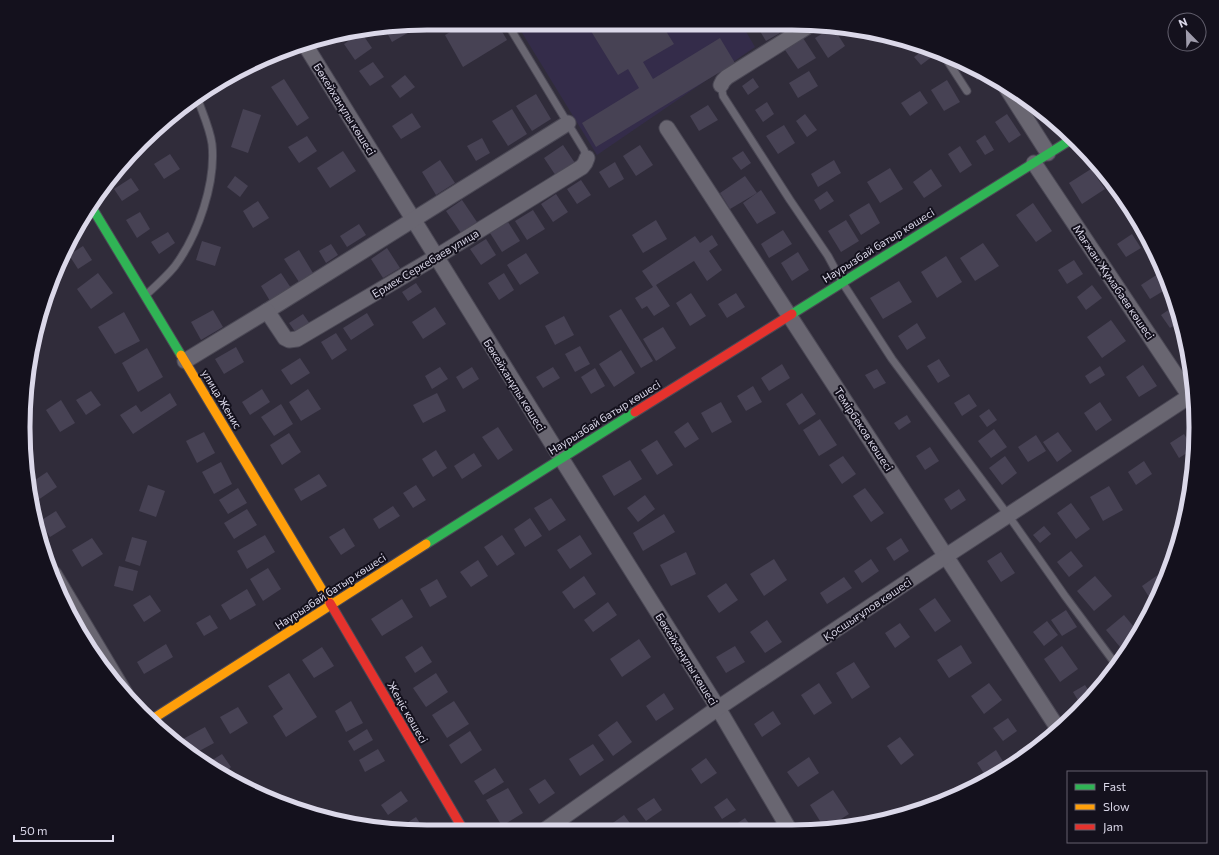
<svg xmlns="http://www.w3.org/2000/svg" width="1219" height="855" viewBox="0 0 1219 855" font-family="Commissioner,sans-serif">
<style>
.built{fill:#342c4a}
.building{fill:#474254}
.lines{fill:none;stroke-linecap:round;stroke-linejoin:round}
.lane-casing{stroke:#4b4855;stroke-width:9}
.street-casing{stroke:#4b4855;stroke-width:17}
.fast-casing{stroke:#4b4855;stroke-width:11}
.slow-casing{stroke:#4b4855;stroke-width:11}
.jam-casing{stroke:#4b4855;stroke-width:11}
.lane{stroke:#696671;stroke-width:7}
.street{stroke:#696671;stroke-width:15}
.fast{stroke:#30b455;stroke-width:9}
.slow{stroke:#ff9f0a;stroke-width:9}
.jam{stroke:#e5322d;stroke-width:9}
.labels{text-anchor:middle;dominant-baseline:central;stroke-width:4;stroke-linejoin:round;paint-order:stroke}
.street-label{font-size:11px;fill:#dbd8e9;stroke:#14111d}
.rim{fill:none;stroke:#dbd8e9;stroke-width:5}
</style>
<rect width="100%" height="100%" fill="#302c3a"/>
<path class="built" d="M516,23H741L755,47L597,155Z"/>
<g class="building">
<path d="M466,23H497L507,40L463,67L445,35Z"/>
<path d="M586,23H661L674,44L643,62L653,79L720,38L735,63L596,147L582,123L639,88L628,69L618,75Z"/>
<path d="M755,23H774L780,33L766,41Z"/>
<path d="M416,24L418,27L392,42L385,29Z"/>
<path d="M833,27L845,46L828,58L815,38Z"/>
<path d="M361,32L372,48L355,60L344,44Z"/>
<path d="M803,38L816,58L798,69L785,50Z"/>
<path d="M926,48L933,56L921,65L914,57Z"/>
<path d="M373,62L384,77L370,86L359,71Z"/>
<path d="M966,65L979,71L987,74L977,80Z"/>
<path d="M809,71L818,86L798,98L789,83Z"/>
<path d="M405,75L415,87L400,98L391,86Z"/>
<path d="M753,78L759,87L748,95L742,86Z"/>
<path d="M284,79L309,118L297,126L271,87Z"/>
<path d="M947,80L960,102L944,111L931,90Z"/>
<path d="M920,91L928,103L910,116L901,103Z"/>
<path d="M536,94L551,119L532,131L516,106Z"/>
<path d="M1025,98L1038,107L1045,114L1037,119Z"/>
<path d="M767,102L774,114L763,122L755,110Z"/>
<path d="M708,105L718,120L699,131L690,116Z"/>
<path d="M243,109L261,115L248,153L231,147Z"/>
<path d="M512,109L527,134L508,146L492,121Z"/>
<path d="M412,113L421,127L401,139L392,126Z"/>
<path d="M805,114L817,130L807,137L796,121Z"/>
<path d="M1007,114L1021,135L1009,143L995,122Z"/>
<path d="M784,125L795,143L778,154L766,136Z"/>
<path d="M985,135L994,150L985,155L976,141Z"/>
<path d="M307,136L317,151L299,163L288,147Z"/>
<path d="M482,138L490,153L476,161L467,146Z"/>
<path d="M563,145L575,163L556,176L544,158Z"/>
<path d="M640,145L653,165L636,176L623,156Z"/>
<path d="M960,146L972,165L960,173L948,154Z"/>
<path d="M343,151L356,171L330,188L317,168Z"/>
<path d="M743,151L751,163L741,170L732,158Z"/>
<path d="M170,154L180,169L164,179L154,164Z"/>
<path d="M440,160L455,183L436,195L422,172Z"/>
<path d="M834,160L841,173L818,187L811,174Z"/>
<path d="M615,162L624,179L609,188L599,172Z"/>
<path d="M890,168L903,189L880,203L867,182Z"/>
<path d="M931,169L942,186L924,198L913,182Z"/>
<path d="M1091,169L1105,189L1082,204L1069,183Z"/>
<path d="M235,176L248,186L240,197L227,187Z"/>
<path d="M745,176L757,193L730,209L720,193Z"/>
<path d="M131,178L139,190L122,201L114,189Z"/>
<path d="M581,180L591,195L577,204L567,189Z"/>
<path d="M761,190L776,213L757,224L743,203Z"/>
<path d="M827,191L834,201L820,210L814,200Z"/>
<path d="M556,194L568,212L553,222L541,204Z"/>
<path d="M462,200L477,222L461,233L446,211Z"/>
<path d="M258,201L269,218L253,228L243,211Z"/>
<path d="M869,203L880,223L861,235L849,215Z"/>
<path d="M1033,203L1052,231L1036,242L1016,215Z"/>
<path d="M533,210L545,229L527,240L515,221Z"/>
<path d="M140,212L150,229L137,238L126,220Z"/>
<path d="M656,220L667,239L643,253L632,235Z"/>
<path d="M846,220L859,241L841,252L828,231Z"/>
<path d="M508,222L520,241L502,252L490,233Z"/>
<path d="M359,224L366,235L347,247L340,236Z"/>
<path d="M783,230L792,244L769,258L761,244Z"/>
<path d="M168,232L175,243L159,254L151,242Z"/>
<path d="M1132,234L1141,248L1126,257L1117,244Z"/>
<path d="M72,235L77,243L65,251L68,244Z"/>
<path d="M712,235L718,245L709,251L722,270L707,281L694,261L656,285L670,306L654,316L647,306L642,309L635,298L653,287L642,271L695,236L700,243Z"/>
<path d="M486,239L496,255L481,265L470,249Z"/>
<path d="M202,241L221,247L215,266L196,260Z"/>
<path d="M983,243L999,266L975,281L960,258Z"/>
<path d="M331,244L338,255L326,263L319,251Z"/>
<path d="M83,246L92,260L78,269L69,255Z"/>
<path d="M387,248L400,268L383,278L371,259Z"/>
<path d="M299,250L313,273L299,282L284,259Z"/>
<path d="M798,252L809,270L792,281L781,263Z"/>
<path d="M526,253L539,273L520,285L507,265Z"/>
<path d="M946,256L962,282L937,298L921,272Z"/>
<path d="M1074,260L1083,274L1067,284L1058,270Z"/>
<path d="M1161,272L1170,287L1150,299L1141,285Z"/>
<path d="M98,273L113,293L91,309L77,289Z"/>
<path d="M281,273L291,288L270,301L261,286Z"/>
<path d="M504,273L514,290L499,300L488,283Z"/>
<path d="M899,281L912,302L883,319L870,298Z"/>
<path d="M416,283L422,292L408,301L402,292Z"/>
<path d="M1092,285L1102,298L1086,310L1077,297Z"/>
<path d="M691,293L706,316L690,326L676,303Z"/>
<path d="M736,293L745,307L727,318L718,304Z"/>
<path d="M1176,305L1180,322L1170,328L1161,315Z"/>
<path d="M435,307L446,324L423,339L412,322Z"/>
<path d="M621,309L653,361L641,368L609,316Z"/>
<path d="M213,310L223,327L201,340L191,322Z"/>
<path d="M124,312L140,341L115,354L98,327Z"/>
<path d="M367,313L374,325L351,340L343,328Z"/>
<path d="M303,314L310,324L296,333L289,323Z"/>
<path d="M564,316L574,335L555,345L545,326Z"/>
<path d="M1111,320L1126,341L1102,358L1087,337Z"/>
<path d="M917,323L926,338L907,350L898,336Z"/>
<path d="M663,327L676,348L656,361L643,339Z"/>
<path d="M336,333L347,350L332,360L321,342Z"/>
<path d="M580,346L590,364L575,372L565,354Z"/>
<path d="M236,347L244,362L224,374L215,359Z"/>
<path d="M147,348L163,377L138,392L122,363Z"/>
<path d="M621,350L635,373L614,387L599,364Z"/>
<path d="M300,358L310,373L291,385L281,370Z"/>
<path d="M939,359L950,376L938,383L927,366Z"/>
<path d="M782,364L790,378L769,391L761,378Z"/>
<path d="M1143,365L1157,386L1139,397L1126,377Z"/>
<path d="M1100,366L1105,375L1090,384L1085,376Z"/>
<path d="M440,367L448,379L432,389L425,376Z"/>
<path d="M472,367L479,379L463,389L456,377Z"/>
<path d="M553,367L560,378L543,388L536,377Z"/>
<path d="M595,368L605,386L591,394L581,377Z"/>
<path d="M877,369L886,383L874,389L865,375Z"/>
<path d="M753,386L762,402L746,411L737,396Z"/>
<path d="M262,389L270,402L250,415L242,402Z"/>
<path d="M308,389L321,409L301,421L289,402Z"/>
<path d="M91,391L101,405L86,415L76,400Z"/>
<path d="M170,393L177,405L133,434L120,415L136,405L141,412Z"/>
<path d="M437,393L446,411L423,423L413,405Z"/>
<path d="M802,393L816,414L799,425L786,404Z"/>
<path d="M969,394L977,406L962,416L954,403Z"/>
<path d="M61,400L75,423L60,432L46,410Z"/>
<path d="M721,402L732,422L712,433L701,413Z"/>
<path d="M1100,402L1112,420L1096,431L1084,413Z"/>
<path d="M281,404L293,424L274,436L261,417Z"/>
<path d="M989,409L997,420L987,427L979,416Z"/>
<path d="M907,415L911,422L899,430L894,423Z"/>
<path d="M820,419L837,445L819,456L803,430Z"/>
<path d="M688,422L699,439L685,448L674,432Z"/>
<path d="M498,427L513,450L498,460L482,437Z"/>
<path d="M994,429L1007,447L991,458L978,441Z"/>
<path d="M204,432L215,453L197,463L186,441Z"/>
<path d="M1058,432L1072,451L1057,462L1043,442Z"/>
<path d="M289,433L301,452L282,465L270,445Z"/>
<path d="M1184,434L1193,449L1179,458L1170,443Z"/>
<path d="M1036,435L1046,451L1028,462L1018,447Z"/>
<path d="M24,436L31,447L25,451Z"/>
<path d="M657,440L673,465L657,475L641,450Z"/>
<path d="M930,447L939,461L925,470L916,456Z"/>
<path d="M436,450L447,468L433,477L422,459Z"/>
<path d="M474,453L482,466L462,479L454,466Z"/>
<path d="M843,456L856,474L842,484L829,465Z"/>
<path d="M1005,456L1017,473L1002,485L989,468Z"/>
<path d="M630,460L642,479L614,496L602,476Z"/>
<path d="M1144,461L1152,474L1136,485L1128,472Z"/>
<path d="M221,462L232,484L214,494L202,472Z"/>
<path d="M1192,471L1190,487L1183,477Z"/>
<path d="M47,472L57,487L38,500L29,484Z"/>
<path d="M319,474L327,486L301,501L294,489Z"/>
<path d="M148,485L165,491L156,517L139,511Z"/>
<path d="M416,485L426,500L413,508L403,493Z"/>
<path d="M1109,486L1123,510L1103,521L1090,497Z"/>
<path d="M238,488L247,503L228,514L219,500Z"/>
<path d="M865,488L884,513L871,522L853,496Z"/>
<path d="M959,489L966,500L951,510L944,499Z"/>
<path d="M645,495L655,509L638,522L627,508Z"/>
<path d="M551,498L566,520L549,531L534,508Z"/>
<path d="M1071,503L1090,529L1076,539L1057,513Z"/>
<path d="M393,506L400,516L379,529L373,519Z"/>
<path d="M247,509L257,525L234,539L224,523Z"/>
<path d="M56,511L66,527L50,537L40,521Z"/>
<path d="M664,514L675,532L643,551L633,533Z"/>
<path d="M530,518L542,536L525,547L514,529Z"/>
<path d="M1044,526L1051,534L1040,543L1033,535Z"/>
<path d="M344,528L355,546L341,555L329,537Z"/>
<path d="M265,535L275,552L247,569L237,551Z"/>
<path d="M502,535L515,554L497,566L484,547Z"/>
<path d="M580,535L592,554L570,569L557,550Z"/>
<path d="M132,537L147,541L140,566L125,561Z"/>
<path d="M92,538L103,554L82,567L72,550Z"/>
<path d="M901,538L909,551L894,561L886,548Z"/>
<path d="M1071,551L1083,566L1069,577L1057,562Z"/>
<path d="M686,552L696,574L671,586L660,565Z"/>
<path d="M1001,552L1015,573L1001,582L987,561Z"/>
<path d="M774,559L787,580L764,596L750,574Z"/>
<path d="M871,559L879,571L862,583L854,571Z"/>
<path d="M478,560L488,576L471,587L460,572Z"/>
<path d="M119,566L138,571L133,591L114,586Z"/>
<path d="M268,568L281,589L263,601L250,579Z"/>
<path d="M1162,572L1166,576L1161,589L1149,597L1142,586Z"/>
<path d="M584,576L596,594L574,609L562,592Z"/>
<path d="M1095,576L1112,596L1094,611L1077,591Z"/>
<path d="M844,577L852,588L827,604L820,593Z"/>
<path d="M437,579L447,597L430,607L420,589Z"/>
<path d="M726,583L738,600L719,613L707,596Z"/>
<path d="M247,589L256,605L230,620L221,605Z"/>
<path d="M150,595L161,611L144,622L133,605Z"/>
<path d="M935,598L951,621L935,632L919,609Z"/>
<path d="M402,599L413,617L382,636L371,619Z"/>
<path d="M608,602L617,615L593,632L584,620Z"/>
<path d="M1066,610L1077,627L1062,636L1051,620Z"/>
<path d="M210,615L218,628L204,636L196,623Z"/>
<path d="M1124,615L1138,632L1120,647L1106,630Z"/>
<path d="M767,620L782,642L765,653L750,632Z"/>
<path d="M1047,621L1058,635L1044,646L1033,632Z"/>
<path d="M900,623L910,637L895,648L885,633Z"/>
<path d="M639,639L651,657L622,677L610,659Z"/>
<path d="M166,644L173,657L144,674L137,662Z"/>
<path d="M961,645L972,663L949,678L937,660Z"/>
<path d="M422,646L432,662L415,673L405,657Z"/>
<path d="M735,646L745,662L726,673L716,657Z"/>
<path d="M1062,646L1078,669L1060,682L1044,659Z"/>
<path d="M322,647L334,666L314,678L302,660Z"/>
<path d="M854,662L870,687L852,699L836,673Z"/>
<path d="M289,673L317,717L286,737L273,716L283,709L268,686Z"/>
<path d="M436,673L448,692L426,707L413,688Z"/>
<path d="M819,683L832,703L814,715L801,695Z"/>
<path d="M989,683L1002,700L984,714L971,696Z"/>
<path d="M1085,685L1091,694L1079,702L1073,692Z"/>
<path d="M664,693L674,709L656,721L646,706Z"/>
<path d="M351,701L363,723L346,732L335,711Z"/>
<path d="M454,701L469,724L447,738L432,715Z"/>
<path d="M238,707L248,723L230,734L220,717Z"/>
<path d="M773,711L781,724L762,737L754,724Z"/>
<path d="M1008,718L1017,731L1003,741L993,728Z"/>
<path d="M617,721L632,742L613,756L598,735Z"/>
<path d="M205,727L214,743L192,755L183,739Z"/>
<path d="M367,729L373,740L354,751L348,741Z"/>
<path d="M470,731L482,750L461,764L449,745Z"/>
<path d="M900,737L914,755L901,765L887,746Z"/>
<path d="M593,744L604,760L580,776L569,759Z"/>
<path d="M1028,746L1031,750L1016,760L1013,756Z"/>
<path d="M378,749L385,761L365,772L359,760Z"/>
<path d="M996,750L1004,763L985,775L977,763Z"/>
<path d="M222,754L231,767L226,772L228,775L226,776L206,764Z"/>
<path d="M809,757L819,773L798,787L787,772Z"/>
<path d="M706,758L717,773L701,784L691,769Z"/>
<path d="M495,768L504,782L483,795L474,781Z"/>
<path d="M976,777L980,784L965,792L961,787Z"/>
<path d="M545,779L555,793L539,804L529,789Z"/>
<path d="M508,788L523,813L502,826L486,800Z"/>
<path d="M833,790L849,814L825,829L810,805Z"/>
<path d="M401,791L408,801L388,815L381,805Z"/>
<path d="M654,798L662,810L646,821L637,809Z"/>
<path d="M727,798L736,810L722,819L714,807Z"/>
<path d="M624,815L635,830H613L610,825Z"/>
<path d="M416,817L425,831L396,830Z"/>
<path d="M745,818L753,829H729Z"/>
</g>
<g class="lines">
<defs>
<g id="lane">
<path d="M507,23L584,150L587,158"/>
<path d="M943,54L967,91"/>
<path d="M721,85L723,96L790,200L828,256L842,282L892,359L1008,515L1065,596L1117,666"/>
<path d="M147,294C157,285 167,276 175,266C198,235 216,183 212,144C210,129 203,114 198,100"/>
</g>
<g id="street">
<path d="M304,43L561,458L718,708L789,829"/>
<path d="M1004,84L1048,153"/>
<path d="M721,85L723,81L727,77L810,25"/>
<path d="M667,128C799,328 928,530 1059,730"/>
<path d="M1034,163L1193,401"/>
<path d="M267,311L568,123"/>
<path d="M185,361L267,311L285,338L289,340L297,339L436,257L582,167L585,163L587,158"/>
<path d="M54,574L128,698"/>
<path d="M545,830L718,708L946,556L1193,394"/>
</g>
<g id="fast">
<path d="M189,103L249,66"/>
<path d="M91,206L181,355"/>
<path d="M792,314L1072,139"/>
<path d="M426,544L635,412"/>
</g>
<g id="slow">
<path d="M181,355L330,603"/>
<path d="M151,720L426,544"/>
</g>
<g id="jam">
<path d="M635,412L792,314"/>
<path d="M330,603L464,831"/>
</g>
</defs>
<use href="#lane" class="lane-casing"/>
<use href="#street" class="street-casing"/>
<use href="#fast" class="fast-casing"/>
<use href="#slow" class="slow-casing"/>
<use href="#jam" class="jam-casing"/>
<use href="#lane" class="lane"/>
<use href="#street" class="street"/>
<use href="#fast" class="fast"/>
<use href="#slow" class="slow"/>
<use href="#jam" class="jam"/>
</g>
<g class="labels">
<g class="street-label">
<text transform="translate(345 109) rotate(58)">Бөкейханұлы көшесі</text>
<text transform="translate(878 245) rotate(-32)">Наурызбай батыр көшесі</text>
<text transform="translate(425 263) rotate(-31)">Ермек Серкебаев улица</text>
<text transform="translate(1114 282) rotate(56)">Мағжан Жұмабаев көшесі</text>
<text transform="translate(515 385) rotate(58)">Бөкейханұлы көшесі</text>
<text transform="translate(222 399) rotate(59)">улица Женис</text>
<text transform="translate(604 417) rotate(-32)">Наурызбай батыр көшесі</text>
<text transform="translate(864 429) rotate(57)">Темірбеков көшесі</text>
<text transform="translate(330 591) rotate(-33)">Наурызбай батыр көшесі</text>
<text transform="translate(867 609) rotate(-34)">Қосшығұлов көшесі</text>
<text transform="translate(687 659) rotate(58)">Бөкейханұлы көшесі</text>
<text transform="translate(408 712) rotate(60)">Жеңіс көшесі</text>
</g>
</g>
<path d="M0 0H1219V855H0ZM427 30H792A397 397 0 0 1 1189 427V428A397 397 0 0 1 792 825H427A397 397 0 0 1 30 428V427A397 397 0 0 1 427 30Z" fill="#14111d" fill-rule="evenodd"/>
<path class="rim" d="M427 30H792A397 397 0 0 1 1189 427V428A397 397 0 0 1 792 825H427A397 397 0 0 1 30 428V427A397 397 0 0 1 427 30Z"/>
<rect x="1067" y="771" width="140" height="72" fill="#14111d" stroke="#64616f"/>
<rect x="1075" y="784" width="20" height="6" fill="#30b455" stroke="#64616f"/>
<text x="1103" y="791" font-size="12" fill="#dbd8e9">Fast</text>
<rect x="1075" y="804" width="20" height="6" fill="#ff9f0a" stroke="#64616f"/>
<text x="1103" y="811" font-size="12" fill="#dbd8e9">Slow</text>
<rect x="1075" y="824" width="20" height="6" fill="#e5322d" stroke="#64616f"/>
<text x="1103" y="831" font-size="12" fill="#dbd8e9">Jam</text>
<g transform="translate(1187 32) rotate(337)"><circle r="19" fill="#14111d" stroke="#64616f"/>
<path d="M0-3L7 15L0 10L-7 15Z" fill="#9f9cac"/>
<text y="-6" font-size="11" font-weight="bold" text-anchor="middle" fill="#dbd8e9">N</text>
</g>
<path d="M14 835v6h99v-6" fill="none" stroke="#dbd8e9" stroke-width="2"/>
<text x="20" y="835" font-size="12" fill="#dbd8e9" stroke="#14111d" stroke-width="3" paint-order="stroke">50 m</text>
</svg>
